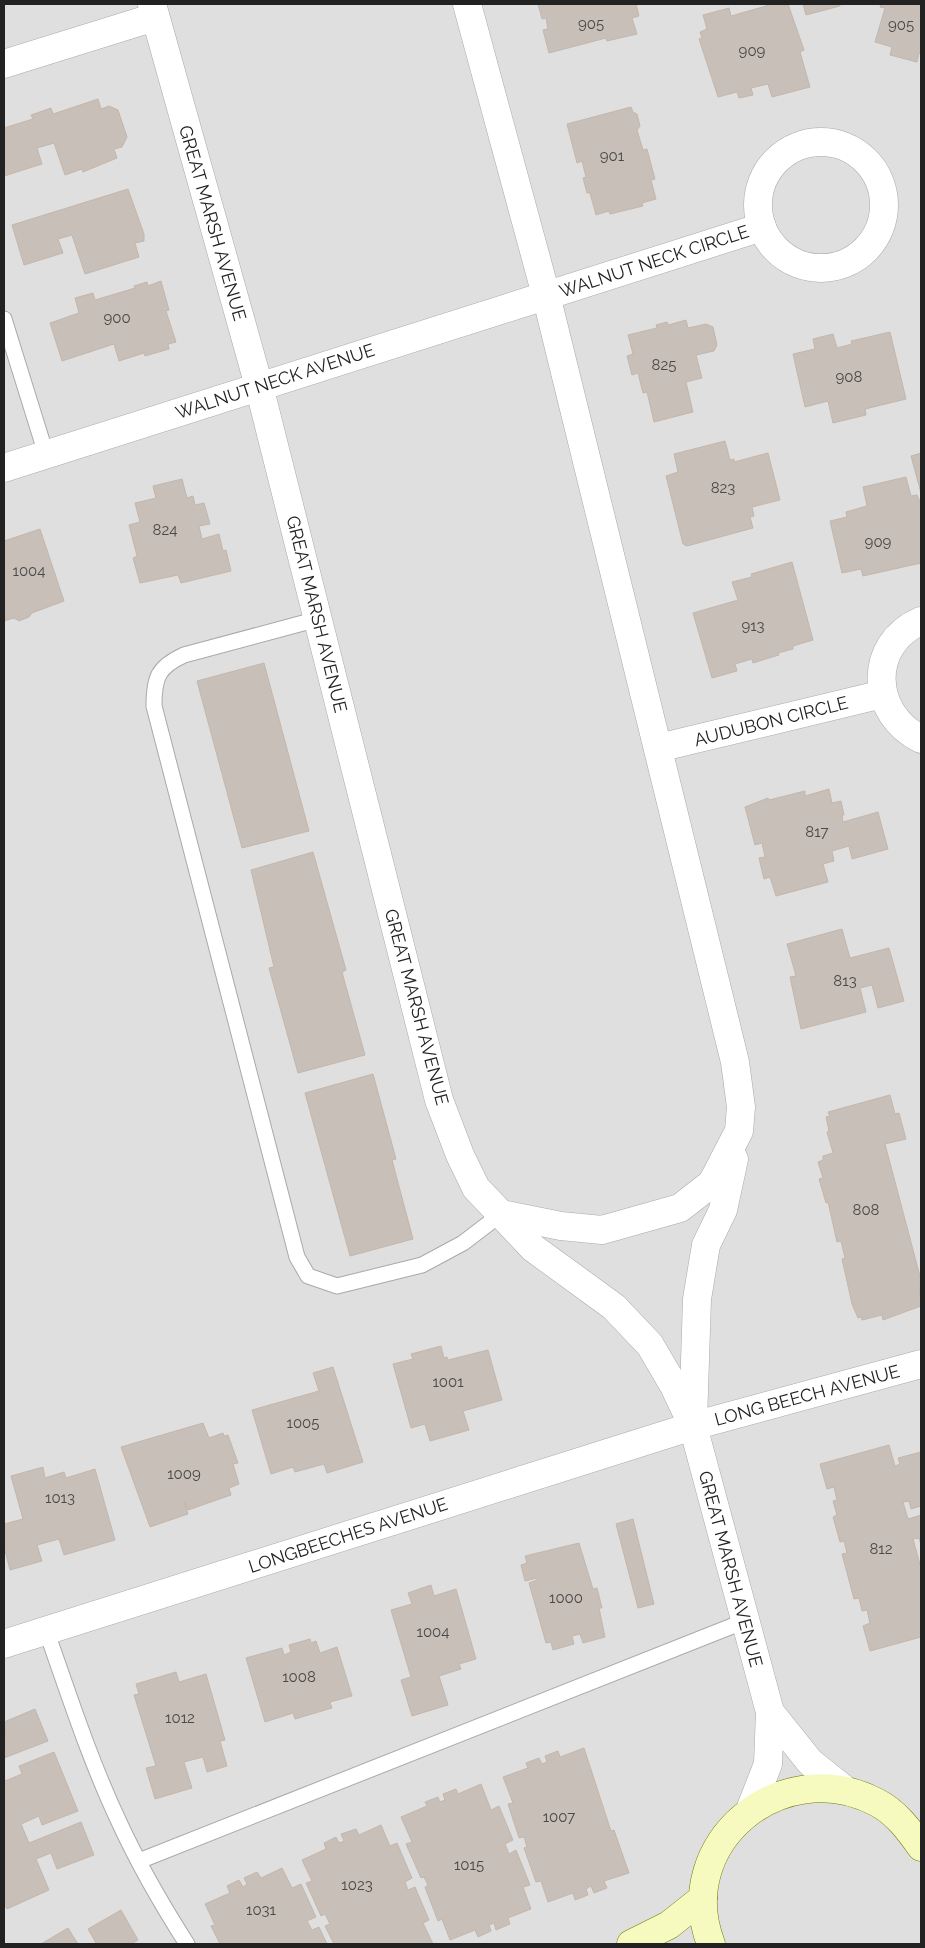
<svg xmlns="http://www.w3.org/2000/svg" width="925" height="1948" viewBox="0 0 925 1948" font-family="Raleway,sans-serif">
<style>
.residential{fill:#e0dfdf}
.building{fill:#c7bfb8;stroke:#c4b6ab}
.lines{fill:none;stroke-linecap:round;stroke-linejoin:round}
.lane-casing{stroke:#a9a9a9;stroke-width:17}
.street-casing{stroke:#a9a9a9;stroke-width:29}
.secondary-casing{stroke:#707d05;stroke-width:29}
.lane{stroke:#fff;stroke-width:15}
.street{stroke:#fff;stroke-width:28}
.secondary{stroke:#f7fabf;stroke-width:28}
.labels{text-anchor:middle;dominant-baseline:central;stroke-width:4.5;stroke-linejoin:round;paint-order:stroke}
.number-label{font-size:15px;fill:#4b4948}
.street-label{font-size:18px;fill:#222;stroke:#fff}
</style>
<rect width="100%" height="100%" fill="#f2efe9"/>
<rect class="residential" x="4" y="4" width="917" height="1940"/>
<g class="building">
<path d="M538,4H636L639,16L632,18L637,34L607,41L606,38L549,53L543,30L548,29L546,18L542,19Z"/>
<path d="M773,4H788L804,50L800,52L810,87L772,97L768,84L751,88L753,95L739,98L737,92L718,97L699,39L702,38L700,32L707,29L703,15L729,8L731,16Z"/>
<path d="M803,4H840V6L806,15Z"/>
<path d="M881,4H921V54L919,53L917,62L890,55L892,47L875,42L885,8L880,7Z"/>
<path d="M98,99L101,109L109,106L118,110L127,137L122,147L114,149L117,158L83,172L82,169L65,175L54,143L37,148L42,164L4,176V128L33,119L31,115L51,108L53,114Z"/>
<path d="M631,107L633,112L637,114L640,126L637,130L643,150L647,149L655,179L651,180L656,199L642,203L643,206L610,214L609,211L596,215L590,193H587L583,178L586,177L582,161L577,163L567,124Z"/>
<path d="M128,189L144,234V241L135,243L139,257L85,274L72,235L58,239L63,253L24,265L12,225Z"/>
<path d="M161,281L169,310L166,311L176,342L168,344L169,349L145,356L144,353L119,361L114,344L62,361L50,323L79,313L75,298L93,293L95,300L135,288L134,286L147,282L148,286Z"/>
<path d="M686,320L688,328L706,324L713,327L717,345L714,351L696,355L702,378L686,382L693,412L654,422L647,392L643,393L638,373L632,375L627,356L633,354L628,335L657,328L656,325L667,322L668,325Z"/>
<path d="M890,332L906,399L865,409L866,415L833,423L828,401L805,407L793,354L815,349L813,339L833,334L837,348L852,344L851,341Z"/>
<path d="M725,441L730,460L734,459V462L768,453L780,500L752,507L754,516L750,517L753,528L687,546L683,544L666,476L678,472L674,454Z"/>
<path d="M921,453V493L911,456Z"/>
<path d="M906,477L911,496L917,495L921,504V563L863,576L861,569L842,573L830,521L847,517L846,512L867,506L863,487Z"/>
<path d="M182,479L187,498L193,496L195,505L204,503L210,524L199,526L202,539L219,534L223,551L226,550L231,571L181,583L178,575L140,583L133,558L137,556L129,525L140,522L135,503L156,498L153,486Z"/>
<path d="M40,529L64,601L32,613L29,617L19,621L14,618L4,621V541Z"/>
<path d="M792,562L813,640L793,646V649L778,653L779,655L753,663L752,659L735,664L737,671L712,678L693,613L738,600L732,582L752,577L751,574Z"/>
<path d="M264,663L309,831L242,848L197,681Z"/>
<path d="M829,789L832,803L841,801L844,815H842L843,822L878,812L888,849L852,859L849,846L832,851L834,861L823,864L828,882L776,896L770,877L764,879L759,858L765,857L762,843L755,845L745,807L768,798L769,800L805,791V796Z"/>
<path d="M313,852L346,970L342,972L365,1055L298,1073L269,968L274,967L251,870Z"/>
<path d="M842,929L850,958L889,948L904,1001L878,1008L872,985L860,988L866,1012L801,1029L790,977L796,976L787,944Z"/>
<path d="M373,1074L396,1159L392,1160L413,1239L350,1256L305,1093Z"/>
<path d="M890,1095L895,1114L899,1113L906,1139L885,1144L921,1280V1283H919L921,1306L883,1320L882,1315L862,1320L861,1317L858,1318L852,1304L842,1259L845,1258L841,1241L837,1242L828,1202L826,1203L819,1179L823,1178L818,1162L823,1160V1156L833,1153L827,1132L829,1131L826,1117L830,1116L828,1112Z"/>
<path d="M441,1346L444,1358L447,1357L448,1360L488,1350L502,1400L463,1411L469,1430L430,1441L425,1424L411,1428L393,1364L413,1359L411,1354Z"/>
<path d="M333,1367L363,1462L327,1473L324,1464L295,1472L293,1467L271,1474L252,1410L319,1391L313,1373Z"/>
<path d="M203,1423L209,1438L223,1433L224,1436L228,1435L238,1463L233,1464L239,1484L229,1488L231,1495L188,1510L184,1502L188,1514L150,1527L121,1447Z"/>
<path d="M889,1445L895,1466L900,1464L898,1458L921,1452V1506L911,1509L909,1501L903,1502L908,1519L921,1515V1545L919,1538L913,1539L921,1568V1637L870,1651L863,1626L870,1623L867,1610L862,1611L859,1598L854,1599L842,1554L847,1553L844,1541L840,1542L833,1517L837,1515L833,1501L837,1500L834,1487L827,1489L820,1464Z"/>
<path d="M43,1467L45,1478L64,1472L66,1478L95,1469L115,1540L64,1555L59,1539L37,1545L42,1561L10,1570L4,1546V1524L23,1519L11,1476Z"/>
<path d="M633,1519L654,1604L638,1608L616,1524Z"/>
<path d="M579,1543L593,1589L597,1588L602,1608H599L605,1637L583,1643L580,1634L572,1636L574,1644L553,1650L551,1642L546,1643L529,1583L537,1580V1578L525,1581L521,1565L527,1563L525,1556Z"/>
<path d="M431,1585L434,1596L456,1589L476,1659L459,1664L461,1669L439,1676L448,1705L412,1716L401,1680L411,1677L391,1610L412,1604L408,1593Z"/>
<path d="M310,1639L311,1643L316,1641L320,1653L337,1647L352,1696L330,1702L332,1708L295,1719L293,1713L265,1722L246,1658L282,1648L284,1655L291,1652L289,1645Z"/>
<path d="M176,1672L179,1682L206,1674L225,1740L220,1741L227,1766L207,1772L203,1757L184,1762L192,1788L155,1799L146,1768L156,1766L134,1695L139,1694L136,1684Z"/>
<path d="M35,1709L48,1741L4,1758V1740L6,1739L4,1722Z"/>
<path d="M584,1748L611,1831L614,1830L629,1873L604,1881L607,1888L594,1893L591,1886L586,1889L588,1895L575,1900L573,1893L548,1902L541,1881L536,1882L524,1848L527,1847L524,1837L519,1838L508,1804L513,1803L503,1777L528,1768L526,1763L539,1758L542,1764L547,1762L545,1756L558,1751L560,1757Z"/>
<path d="M54,1752L78,1811L42,1825L39,1816L21,1824L29,1843L81,1822L94,1855L57,1869L51,1853L36,1859L49,1890L7,1909L4,1904V1779L5,1781L22,1774L19,1766Z"/>
<path d="M481,1784L491,1810L499,1806L513,1840L505,1844L509,1854L516,1850L530,1885L523,1887L531,1909L508,1918L510,1924L496,1930L494,1923L489,1925L491,1931L478,1937L475,1930L450,1940L442,1919L438,1921L425,1887L428,1885L424,1877L421,1878L406,1844L412,1842L401,1817L427,1806L425,1802L438,1797L440,1802L445,1800L443,1794L456,1789L458,1794Z"/>
<path d="M381,1825L390,1846L397,1843L412,1878L405,1882L408,1890L415,1887L429,1920L423,1923L433,1944H334L325,1926L330,1924L325,1914L321,1916L306,1883L312,1881L302,1860L326,1849L324,1843L336,1837L339,1843L344,1841L341,1834L356,1829L359,1835Z"/>
<path d="M282,1868L292,1888L301,1884L316,1917L307,1921L312,1930L319,1927L327,1944H220L211,1926L215,1925L205,1904L230,1893L227,1886L239,1880L243,1887L247,1884L244,1878L257,1872L261,1878Z"/>
<path d="M121,1910L138,1940L131,1944H94L96,1943L88,1929Z"/>
<path d="M68,1928L78,1944H41Z"/>
</g>
<g class="lines">
<defs>
<g id="lane">
<path d="M4,319L46,454"/>
<path d="M318,619L184,655C158,667 154,677 154,706L297,1257L308,1276L337,1286L422,1265L463,1243L501,1214"/>
<path d="M46,1630C69,1695 90,1761 120,1824C139,1865 162,1905 187,1944"/>
<path d="M139,1861L745,1621"/>
</g>
<g id="street">
<path d="M152,4L259,386L439,1100L460,1155L476,1188L501,1214L561,1226L602,1230L680,1208L712,1183L739,1131L741,1107L735,1062L546,295L467,4"/>
<path d="M4,64L155,17"/>
<circle cx="821" cy="205" r="63"/>
<path d="M4,468L762,227"/>
<path d="M921,621C867,644 870,714 921,739"/>
<path d="M658,748L883,694"/>
<path d="M501,1214L533,1248L614,1307L650,1345L674,1386L693,1426L770,1712"/>
<path d="M693,1422L697,1299L706,1245L723,1210L734,1159"/>
<path d="M4,1644L693,1426L921,1364"/>
<path d="M750,1810L768,1764L770,1712L810,1762L845,1790"/>
</g>
<g id="secondary">
<path d="M631,1944L669,1925L703,1898"/>
<path d="M711,1944C672,1843 782,1753 876,1802C896,1812 909,1830 921,1847"/>
</g>
</defs>
<use href="#lane" class="lane-casing"/>
<use href="#street" class="street-casing"/>
<use href="#secondary" class="secondary-casing"/>
<use href="#lane" class="lane"/>
<use href="#street" class="street"/>
<use href="#secondary" class="secondary"/>
</g>
<g class="labels">
<g class="number-label">
<text x="591" y="24">905</text>
<text x="901" y="25">905</text>
<text x="752" y="51">909</text>
<text x="612" y="156">901</text>
<text x="117" y="318">900</text>
<text x="664" y="365">825</text>
<text x="849" y="377">908</text>
<text x="723" y="488">823</text>
<text x="165" y="530">824</text>
<text x="878" y="542">909</text>
<text x="29" y="571">1004</text>
<text x="753" y="626">913</text>
<text x="817" y="832">817</text>
<text x="845" y="981">813</text>
<text x="866" y="1210">808</text>
<text x="448" y="1382">1001</text>
<text x="303" y="1423">1005</text>
<text x="184" y="1474">1009</text>
<text x="60" y="1498">1013</text>
<text x="881" y="1549">812</text>
<text x="566" y="1598">1000</text>
<text x="433" y="1632">1004</text>
<text x="299" y="1677">1008</text>
<text x="180" y="1718">1012</text>
<text x="559" y="1817">1007</text>
<text x="469" y="1865">1015</text>
<text x="357" y="1885">1023</text>
<text x="261" y="1910">1031</text>
</g>
<g class="street-label">
<text transform="translate(213 223) rotate(74)">GREAT MARSH AVENUE</text>
<text transform="translate(654 261) rotate(-18)">WALNUT NECK CIRCLE</text>
<text transform="translate(275 381) rotate(-18)">WALNUT NECK AVENUE</text>
<text transform="translate(317 614) rotate(76)">GREAT MARSH AVENUE</text>
<text transform="translate(771 721) rotate(-14)">AUDUBON CIRCLE</text>
<text transform="translate(417 1007) rotate(75)">GREAT MARSH AVENUE</text>
<text transform="translate(807 1395) rotate(-15)">LONG BEECH AVENUE</text>
<text transform="translate(348 1535) rotate(-18)">LONGBEECHES AVENUE</text>
<text transform="translate(731 1569) rotate(75)">GREAT MARSH AVENUE</text>
</g>
</g>
<rect width="925" height="1948" fill="none" stroke="#222222" stroke-width="10"/>
</svg>
